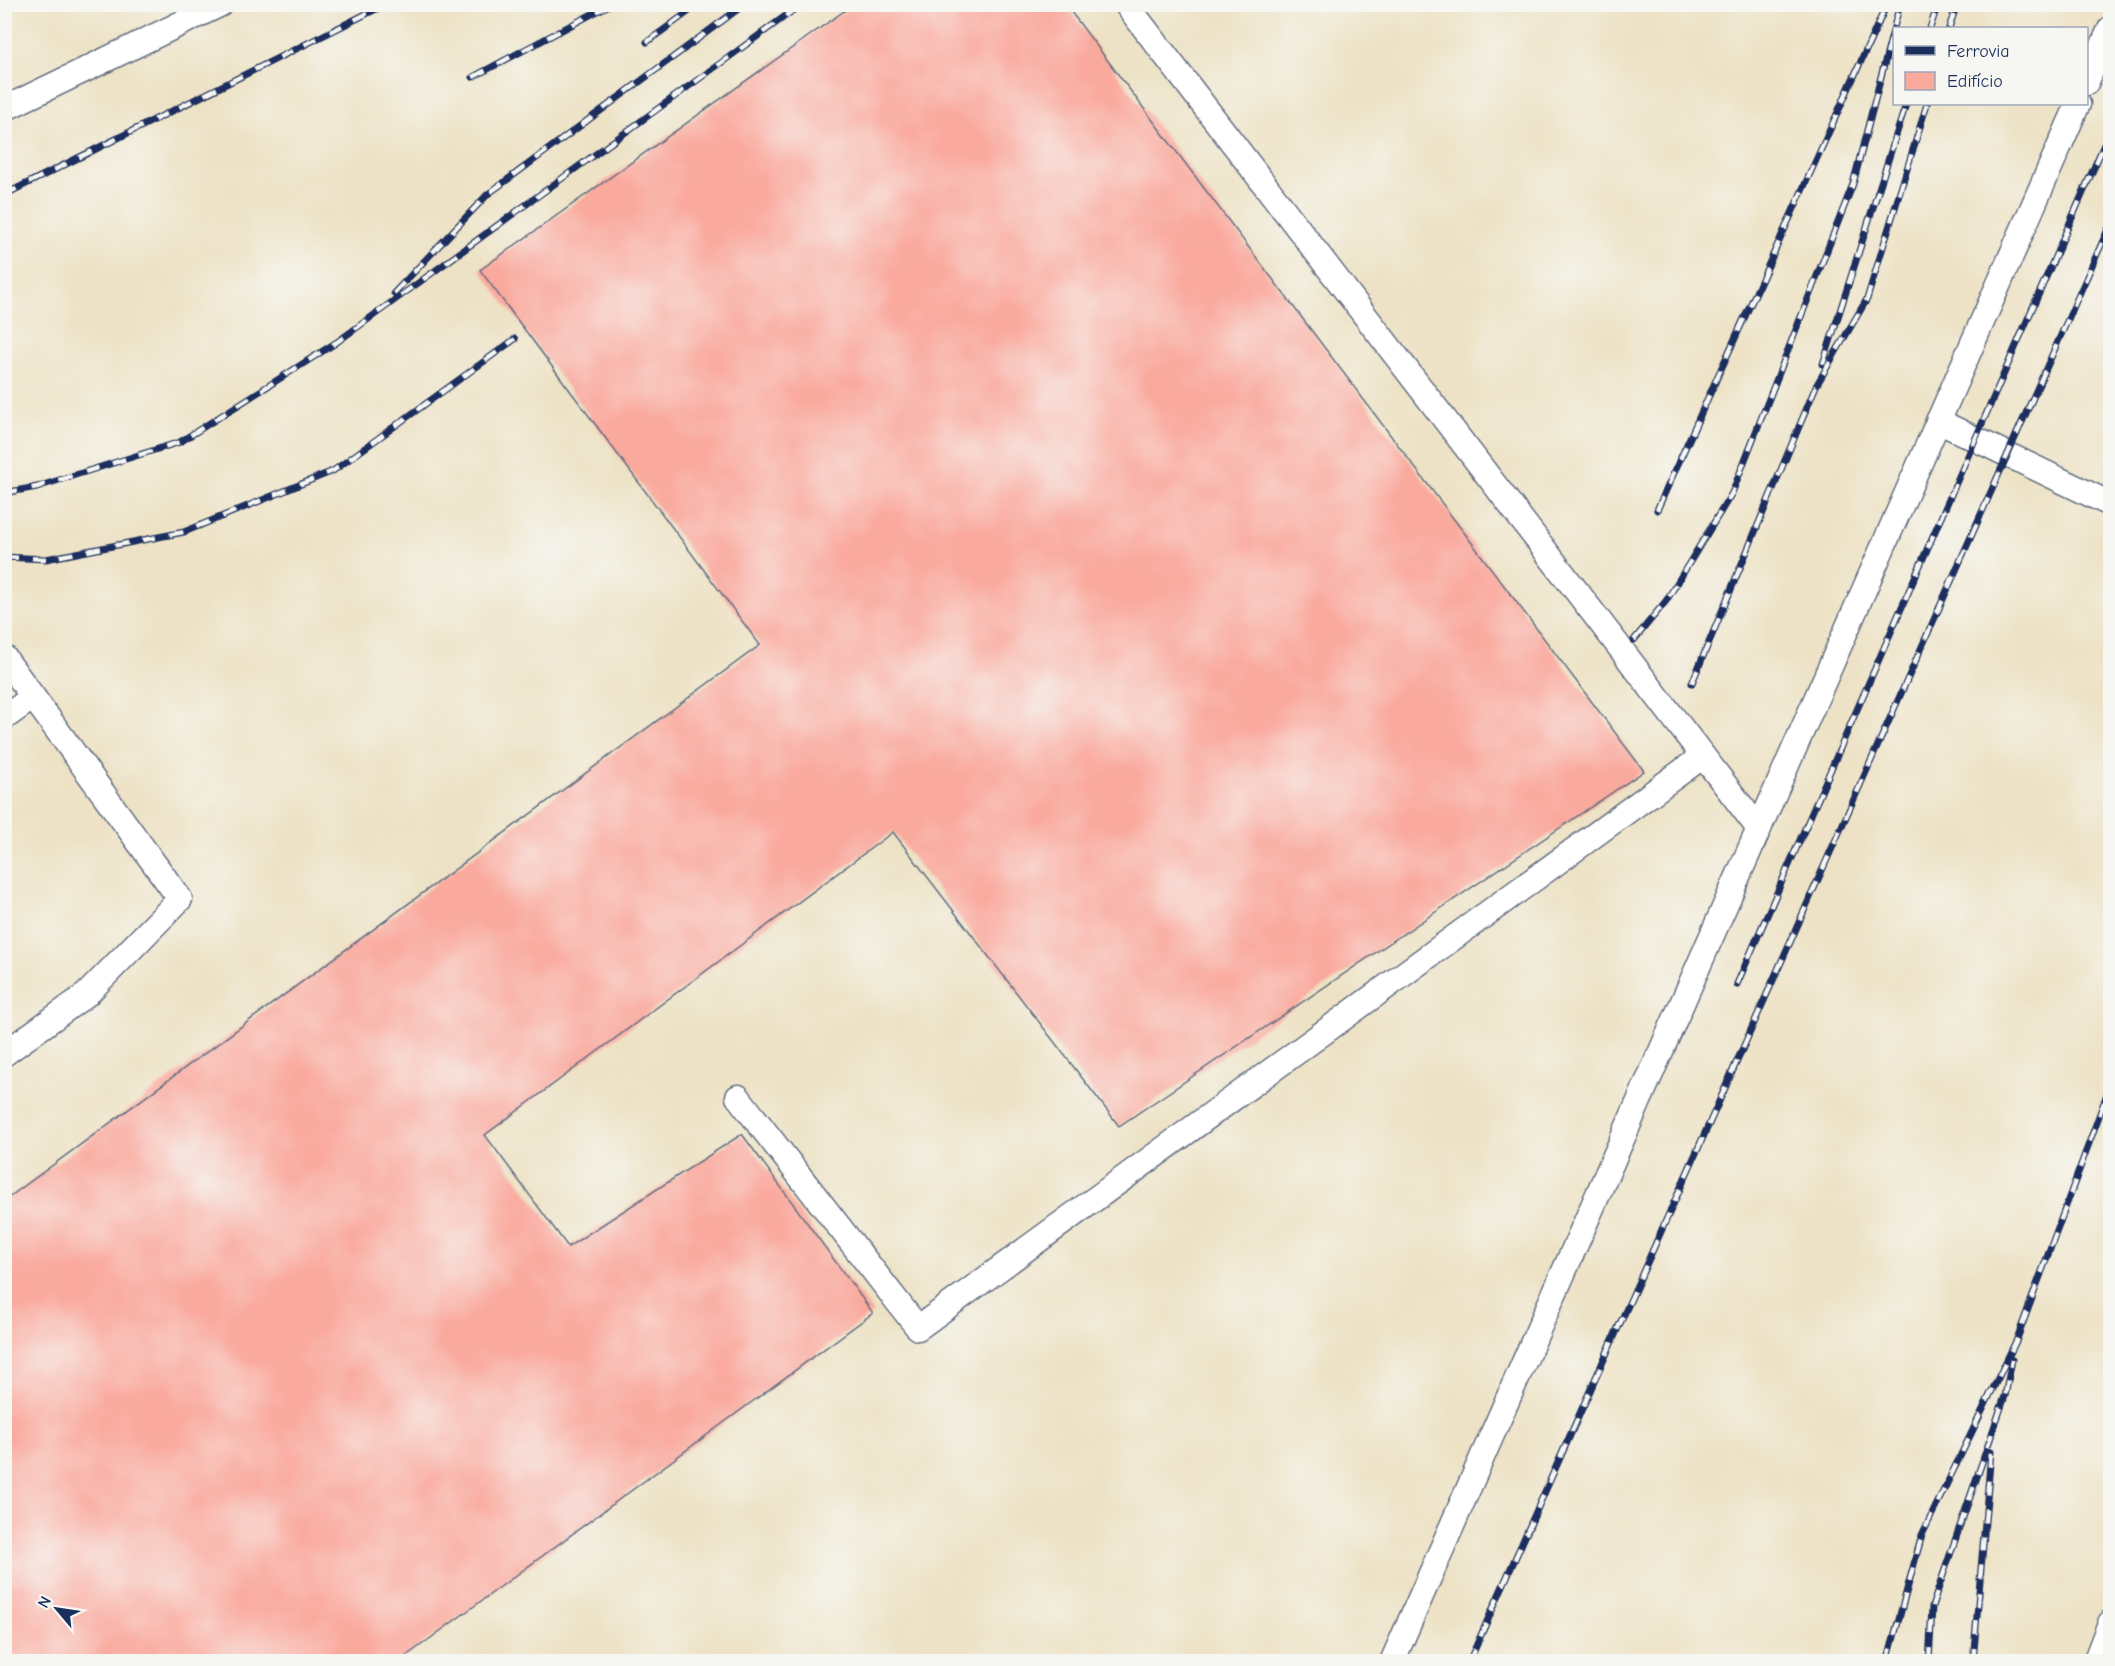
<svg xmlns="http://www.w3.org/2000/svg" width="2115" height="1666" viewBox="0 0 2115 1666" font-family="'Comic Neue',sans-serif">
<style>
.building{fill:#faa99d}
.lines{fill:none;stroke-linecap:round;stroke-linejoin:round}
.lane-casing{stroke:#646e82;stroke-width:27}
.lane{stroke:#fff;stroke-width:24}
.rail-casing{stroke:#1b2f5e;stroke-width:7}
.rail{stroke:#f6f6f2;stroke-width:4.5;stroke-dasharray:14;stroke-linecap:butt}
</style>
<rect width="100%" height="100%" fill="#f6f6f2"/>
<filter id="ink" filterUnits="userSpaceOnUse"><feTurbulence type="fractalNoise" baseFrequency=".0167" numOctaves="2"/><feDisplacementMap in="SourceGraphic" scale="12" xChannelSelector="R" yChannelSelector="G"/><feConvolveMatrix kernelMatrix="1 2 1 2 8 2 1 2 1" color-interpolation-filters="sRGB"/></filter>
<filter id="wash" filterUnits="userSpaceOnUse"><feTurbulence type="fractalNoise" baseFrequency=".008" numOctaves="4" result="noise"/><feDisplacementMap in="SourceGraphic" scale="24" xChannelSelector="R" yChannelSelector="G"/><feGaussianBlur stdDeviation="1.35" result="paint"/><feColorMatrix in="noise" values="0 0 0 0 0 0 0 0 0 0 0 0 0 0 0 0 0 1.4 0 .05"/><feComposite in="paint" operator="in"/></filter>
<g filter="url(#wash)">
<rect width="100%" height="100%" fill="#ede2c5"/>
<g id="blocks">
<path class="building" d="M854,4H1065L1644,771L1119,1126L893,832L485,1135L568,1247L742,1134L873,1313L398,1662H4V1201L760,645L480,270Z"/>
</g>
</g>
<g filter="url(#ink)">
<use href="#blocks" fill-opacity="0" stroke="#646e82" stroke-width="1.5"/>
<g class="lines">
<defs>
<g id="lane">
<path d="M1126,4L1759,829"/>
<path d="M2086,83L2110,29"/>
<path d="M4,109L221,4"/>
<path d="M1938,421L2110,504"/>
<path d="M4,657L180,899L87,994L4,1054"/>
<path d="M4,718L33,697"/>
<path d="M738,1097L918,1328L1703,756"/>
<path d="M1392,1662L2078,104"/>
<path d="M2095,1662L2110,1623"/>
</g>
</defs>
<use href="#lane" class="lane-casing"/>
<use href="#lane" class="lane"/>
<defs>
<g id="rail">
<path d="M1930,28L1938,4"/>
<path d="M1949,28L1957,4"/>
<path d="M647,42L699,4"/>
<path d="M473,77L611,4"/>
<path d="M4,195L386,4"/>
<path d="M394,293L488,194L745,4"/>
<path d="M1823,364L1906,104"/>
<path d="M4,493L37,487L180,442L337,342L802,4"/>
<path d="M1657,510L1887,4"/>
<path d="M4,557L46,559L184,532L333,471L515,339"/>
<path d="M1634,640L1666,601L1732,493L1853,184L1900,4"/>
<path d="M1692,683L1816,386L1867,299L1927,104"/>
<path d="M1737,984L2110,131"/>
<path d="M1469,1662L2110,225"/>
<path d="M1887,1662L1922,1535L2017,1339L2110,1086"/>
<path d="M1929,1662L1932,1607L2005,1396L2012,1360"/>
<path d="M1973,1662L1991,1452"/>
</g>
</defs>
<use href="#rail" class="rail-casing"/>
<use href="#rail" class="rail"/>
</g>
</g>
<rect width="2115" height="1666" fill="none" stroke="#f6f6f2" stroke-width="24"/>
<rect x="1893" y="27" width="195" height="78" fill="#f6f6f2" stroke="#9ea6b7" stroke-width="1.5"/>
<rect x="1905" y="46" width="30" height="9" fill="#1b2f5e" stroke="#9ea6b7" stroke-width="1.5"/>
<text x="1947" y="57" font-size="18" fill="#1b2f5e">Ferrovia</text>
<rect x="1905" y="72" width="30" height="18" fill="#faa99d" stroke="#9ea6b7" stroke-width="1.5"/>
<text x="1947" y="87" font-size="18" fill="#1b2f5e">Edifício</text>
<g transform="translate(57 1609) rotate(299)" stroke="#f6f6f2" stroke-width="4.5" paint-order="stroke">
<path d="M0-4.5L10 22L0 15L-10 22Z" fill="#1b2f5e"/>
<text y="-9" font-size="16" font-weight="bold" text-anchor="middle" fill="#1b2f5e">N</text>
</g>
</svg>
